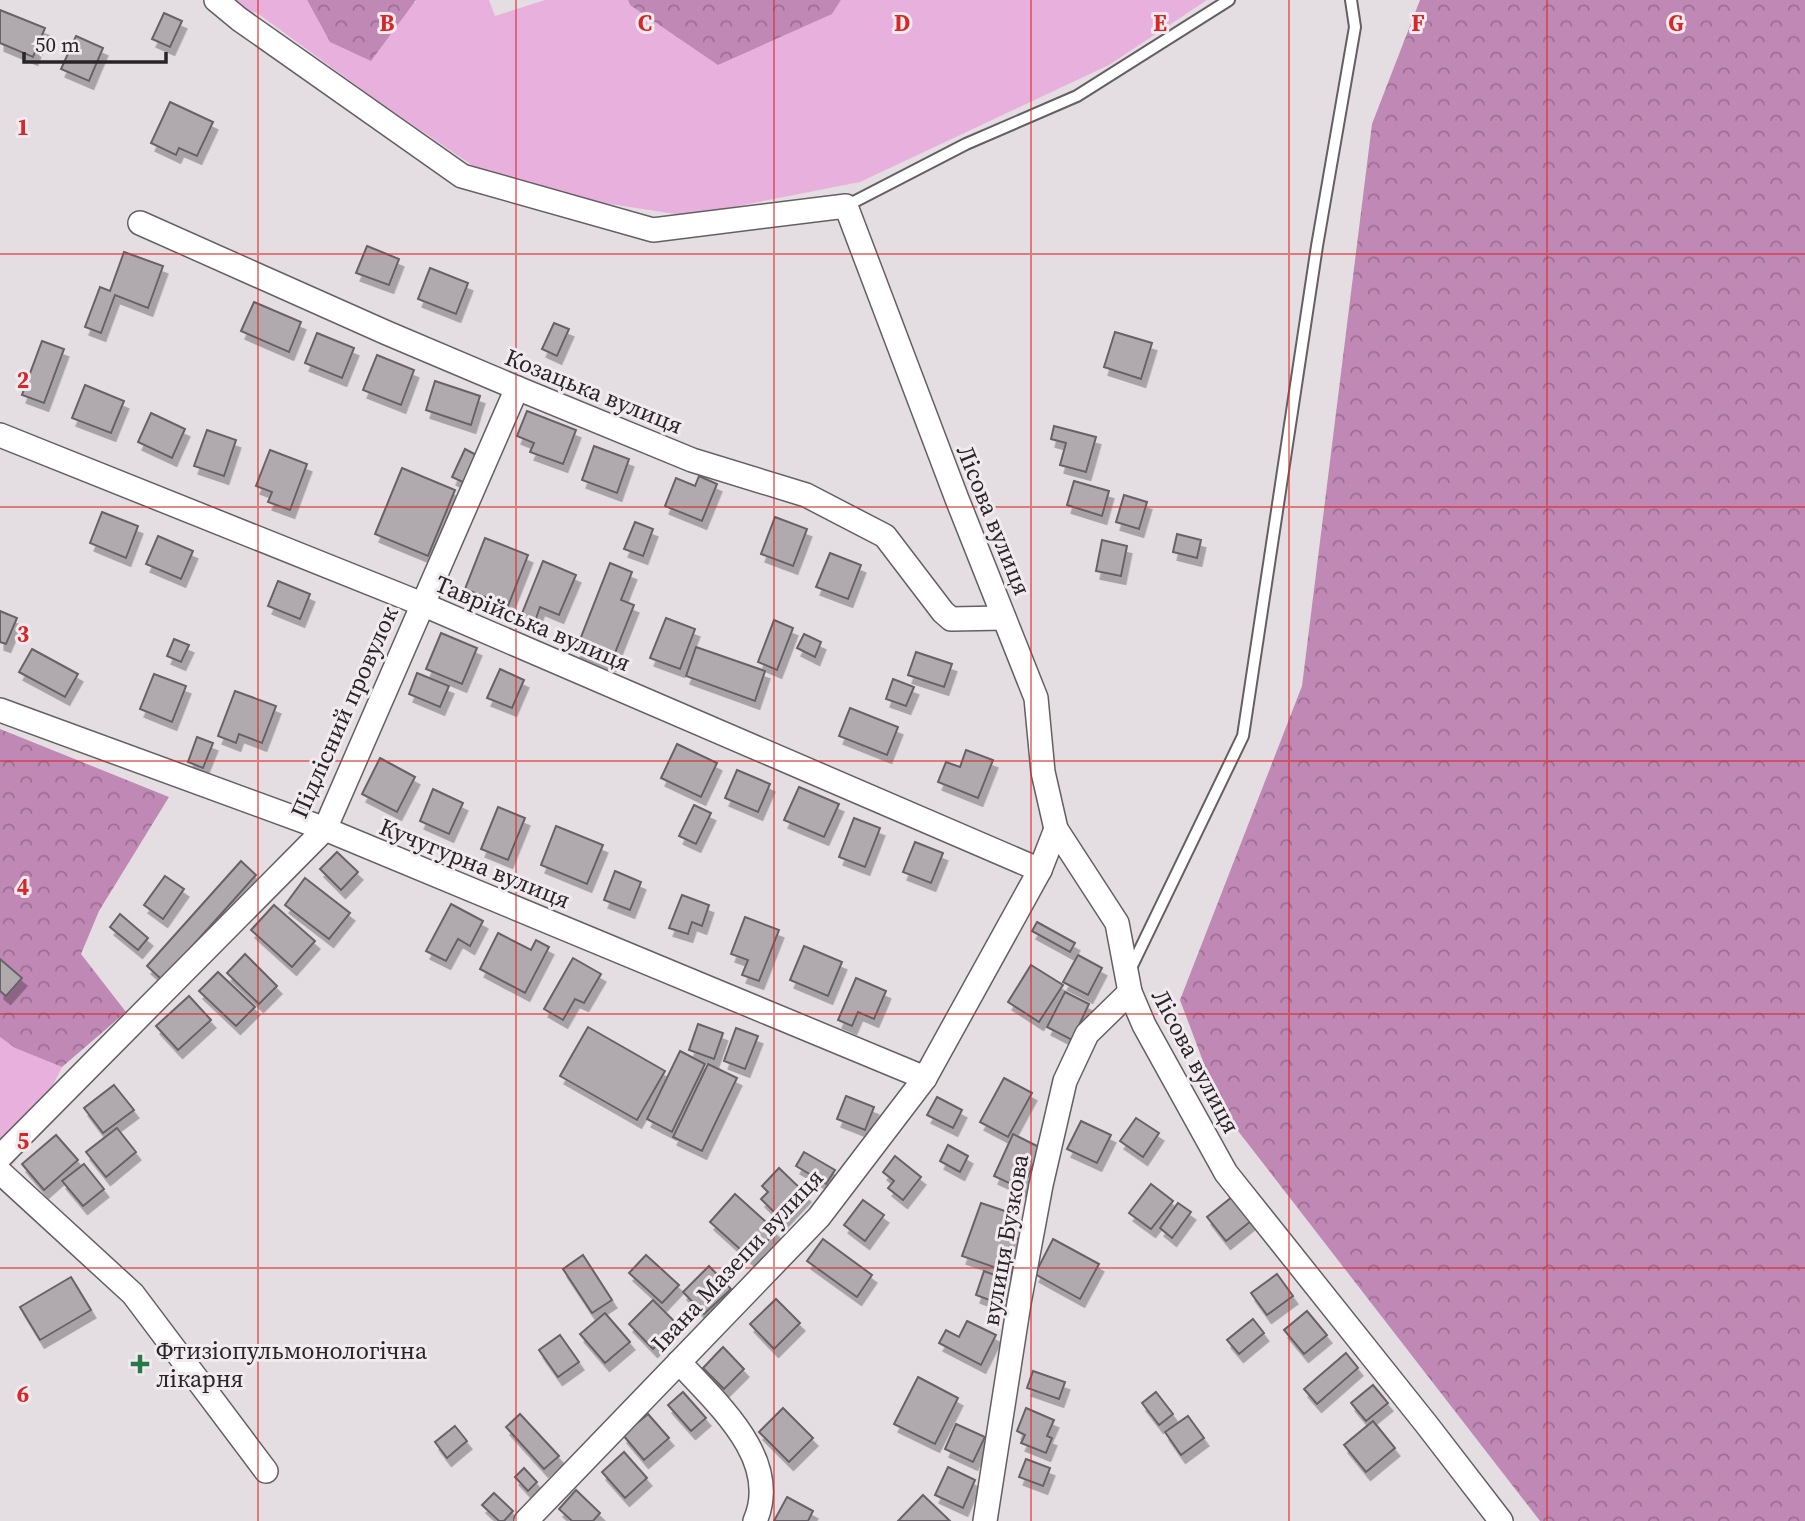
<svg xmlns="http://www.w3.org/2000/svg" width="1805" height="1521" viewBox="0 0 1805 1521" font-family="'Source Serif 4',serif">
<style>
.green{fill:#e8b1dd}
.forest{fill:url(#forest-crowns)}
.building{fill:#b0aaae;stroke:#686267;stroke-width:2;filter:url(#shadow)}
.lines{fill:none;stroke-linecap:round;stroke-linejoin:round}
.lane-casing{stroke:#655f63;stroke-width:14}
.street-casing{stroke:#655f63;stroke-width:26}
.lane{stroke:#fff;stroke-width:10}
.street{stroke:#fff;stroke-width:23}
.grid{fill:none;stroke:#d62828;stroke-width:2;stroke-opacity:0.55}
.poi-dot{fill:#2a7848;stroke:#f1eaef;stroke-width:2.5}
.labels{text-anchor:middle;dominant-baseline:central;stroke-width:6;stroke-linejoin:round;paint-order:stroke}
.street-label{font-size:24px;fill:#282527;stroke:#f1eaef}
.poi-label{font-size:24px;fill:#282527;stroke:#f1eaef;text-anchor:start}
.grid-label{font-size:23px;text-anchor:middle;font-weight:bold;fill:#d62828;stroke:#f1eaef;stroke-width:6;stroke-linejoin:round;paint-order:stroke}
</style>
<defs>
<pattern id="forest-crowns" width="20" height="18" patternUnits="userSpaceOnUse" patternTransform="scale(1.75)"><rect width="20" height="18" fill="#c088b5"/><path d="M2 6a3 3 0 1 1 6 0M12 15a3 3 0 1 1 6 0" fill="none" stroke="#9c6f93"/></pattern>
<filter id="shadow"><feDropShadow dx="4.5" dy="8" stdDeviation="0" flood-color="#0004"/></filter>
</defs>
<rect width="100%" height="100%" fill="#e4dde2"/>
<g class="green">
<path d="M216,0H307L330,42L416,2V0H489L495,16L545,0H628L630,5L832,14L841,0H1207L1109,65L860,182L688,216L552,195L476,168L375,99L257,13Z"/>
<path d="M0,1037L15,1048L62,1067L15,1162L0,1176Z"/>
</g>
<g class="forest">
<path d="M307,0H416L371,61L330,42Z"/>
<path d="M628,0H841L832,14L718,65L630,5Z"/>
<path d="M1420,0H1805V1521H1540L1221,1109L1180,1000L1302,686L1372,124Z"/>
<path d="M0,729L169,797L99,911L81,954L126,1012L62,1067L15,1048L0,1037Z"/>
</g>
<g class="building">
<path d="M0,10L45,28L33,57L0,43Z"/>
<path d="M164,13L182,21L170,47L152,39Z"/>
<path d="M76,36L103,48L89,81L61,69Z"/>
<path d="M170,102L213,122L197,156L179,148L176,155L151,143Z"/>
<path d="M367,246L399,259L389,285L356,273Z"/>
<path d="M124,252L163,266L148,308L115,295L101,333L85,327L100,287L110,291Z"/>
<path d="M430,268L468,283L456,314L418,299Z"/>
<path d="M254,302L301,322L289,352L241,331Z"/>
<path d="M554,323L569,329L557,356L542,349Z"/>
<path d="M1115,332L1152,343L1141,379L1104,367Z"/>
<path d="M317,333L354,348L342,378L305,363Z"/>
<path d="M42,341L64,349L44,403L22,395Z"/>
<path d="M377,355L414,370L401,405L363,390Z"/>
<path d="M435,381L480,396L471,425L426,410Z"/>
<path d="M85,385L124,401L111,433L72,418Z"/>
<path d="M527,411L576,430L563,464L530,452L534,443L517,436Z"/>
<path d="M151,413L185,429L172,458L138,442Z"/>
<path d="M1054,426L1096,437L1086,472L1060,465L1066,443L1051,439Z"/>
<path d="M207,430L236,440L224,476L194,466Z"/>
<path d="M594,446L629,459L617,493L582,480Z"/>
<path d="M465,449L480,457L467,484L452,477Z"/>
<path d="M270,450L307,464L290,510L268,502L272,492L256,486Z"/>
<path d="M402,468L455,490L428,556L375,534Z"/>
<path d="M699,476L717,484L702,521L665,506L676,478L695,486Z"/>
<path d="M1074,481L1109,491L1102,516L1067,505Z"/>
<path d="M1124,495L1147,502L1139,529L1116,522Z"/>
<path d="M102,512L138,526L126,558L90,543Z"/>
<path d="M775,517L807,529L793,566L761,554Z"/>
<path d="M635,522L653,529L643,556L624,549Z"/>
<path d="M1177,534L1201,540L1197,558L1173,552Z"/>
<path d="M158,536L193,551L181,579L146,564Z"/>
<path d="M485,538L528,555L508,606L465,589Z"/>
<path d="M1102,540L1127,546L1121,576L1096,571Z"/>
<path d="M830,553L861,565L848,599L816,587Z"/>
<path d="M543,561L576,575L559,615L540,607L533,627L519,621Z"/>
<path d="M610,563L632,572L621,600L634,605L611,663L576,650Z"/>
<path d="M278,581L310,594L300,619L268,606Z"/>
<path d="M0,611L17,618L6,644L0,642Z"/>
<path d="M666,618L695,629L680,669L650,658Z"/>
<path d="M774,620L793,628L777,670L758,662Z"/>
<path d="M441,633L477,648L462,684L426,669Z"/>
<path d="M804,634L821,642L815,657L797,648Z"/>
<path d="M174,639L189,645L181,662L167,656Z"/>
<path d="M696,647L765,671L755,701L686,676Z"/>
<path d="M32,649L78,674L65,697L19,672Z"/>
<path d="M916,652L952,664L944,687L908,675Z"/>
<path d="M500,669L524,680L512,708L487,698Z"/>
<path d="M417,673L449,686L440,707L409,694Z"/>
<path d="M154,674L186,686L172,722L140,709Z"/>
<path d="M893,679L914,687L906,706L886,699Z"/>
<path d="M235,691L276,706L262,743L239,734L236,743L218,736Z"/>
<path d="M850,708L898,727L887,755L839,736Z"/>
<path d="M197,737L213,743L203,768L188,762Z"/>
<path d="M677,744L717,763L701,797L661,778Z"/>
<path d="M966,750L993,760L978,798L938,782L946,762L960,767Z"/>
<path d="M380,758L415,777L397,812L362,794Z"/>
<path d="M737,770L770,784L758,812L725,798Z"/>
<path d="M799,787L839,804L824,837L784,820Z"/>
<path d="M433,789L463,803L449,834L420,821Z"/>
<path d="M694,805L711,813L696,844L679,836Z"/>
<path d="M498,807L525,818L508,860L481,849Z"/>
<path d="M854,818L880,828L865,867L839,857Z"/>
<path d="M556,826L603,845L587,884L541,865Z"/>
<path d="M915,842L943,853L931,883L903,872Z"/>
<path d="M337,852L358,872L341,890L320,869Z"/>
<path d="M241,861L256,875L162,980L147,966Z"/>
<path d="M615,871L641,882L630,910L604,900Z"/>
<path d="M165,876L184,889L163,919L144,905Z"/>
<path d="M305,878L350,913L329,939L285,905Z"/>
<path d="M682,895L709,905L702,926L692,922L688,934L669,928Z"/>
<path d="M451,904L483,921L470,946L458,939L446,961L426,951Z"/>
<path d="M274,905L315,941L292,967L251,930Z"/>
<path d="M120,914L148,938L138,950L110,927Z"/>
<path d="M745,917L779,930L759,981L742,975L748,960L731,954Z"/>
<path d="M1037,922L1075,943L1070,952L1032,931Z"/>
<path d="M498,933L531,950L536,940L549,947L525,993L480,969Z"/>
<path d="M804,946L842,962L828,996L790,980Z"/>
<path d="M245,954L277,986L259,1004L227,973Z"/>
<path d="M1078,955L1102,968L1088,995L1063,982Z"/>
<path d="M573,958L601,974L584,1003L575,999L563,1020L544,1009Z"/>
<path d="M0,959L22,978L6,996L0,991Z"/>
<path d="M1031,965L1063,985L1039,1022L1008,1002Z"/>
<path d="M218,972L255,1007L236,1026L199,991Z"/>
<path d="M856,978L886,991L874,1019L858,1012L852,1026L838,1020Z"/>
<path d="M1065,992L1089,1004L1072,1040L1047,1027Z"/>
<path d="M189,996L211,1020L178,1050L156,1026Z"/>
<path d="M698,1024L723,1033L714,1059L689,1050Z"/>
<path d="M588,1027L665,1071L637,1120L560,1076Z"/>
<path d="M736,1028L758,1036L745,1069L724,1061Z"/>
<path d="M680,1051L705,1064L672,1132L647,1119Z"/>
<path d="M708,1064L737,1078L702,1151L673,1137Z"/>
<path d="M1004,1078L1032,1093L1008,1137L980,1122Z"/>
<path d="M114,1085L134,1110L103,1133L84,1108Z"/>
<path d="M846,1096L874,1107L865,1130L837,1119Z"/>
<path d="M937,1097L962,1110L953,1128L927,1115Z"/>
<path d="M1136,1118L1159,1133L1143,1157L1120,1141Z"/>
<path d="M1081,1121L1111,1135L1097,1163L1067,1149Z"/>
<path d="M117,1128L136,1152L106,1177L86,1152Z"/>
<path d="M1013,1134L1041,1148L1022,1189L994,1176Z"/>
<path d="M56,1135L78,1160L44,1190L22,1164Z"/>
<path d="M948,1145L968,1156L960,1172L940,1161Z"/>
<path d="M804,1152L835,1170L826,1184L796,1166Z"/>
<path d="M895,1156L921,1177L903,1200L888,1188L894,1181L883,1172Z"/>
<path d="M84,1164L104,1189L83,1206L62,1181Z"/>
<path d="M779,1168L806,1194L782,1220L761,1199L768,1192L762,1186Z"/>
<path d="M1151,1184L1173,1201L1151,1229L1129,1213Z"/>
<path d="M735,1194L776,1231L751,1259L710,1222Z"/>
<path d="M1232,1197L1251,1221L1226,1241L1207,1217Z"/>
<path d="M863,1200L884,1215L865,1241L844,1225Z"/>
<path d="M981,1203L1017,1215L1009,1236L1022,1240L1011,1273L962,1256Z"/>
<path d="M1178,1203L1191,1212L1172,1238L1160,1228Z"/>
<path d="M823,1239L872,1275L857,1297L807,1261Z"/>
<path d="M1053,1239L1099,1264L1080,1299L1035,1274Z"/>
<path d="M583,1255L612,1300L592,1313L563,1269Z"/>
<path d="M646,1255L679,1285L662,1303L629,1273Z"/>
<path d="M709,1266L731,1289L704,1314L683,1292Z"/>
<path d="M984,1271L1008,1280L1000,1304L976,1295Z"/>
<path d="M1277,1274L1293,1296L1267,1315L1251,1293Z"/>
<path d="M71,1277L91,1310L40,1340L20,1307Z"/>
<path d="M776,1299L800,1323L774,1349L750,1324Z"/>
<path d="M653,1300L678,1325L653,1349L629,1324Z"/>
<path d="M1307,1311L1327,1335L1304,1354L1284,1330Z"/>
<path d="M605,1313L630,1342L605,1363L580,1334Z"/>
<path d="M1253,1319L1264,1333L1239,1354L1227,1340Z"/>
<path d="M967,1321L996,1335L981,1365L939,1343L946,1330L959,1337Z"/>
<path d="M560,1335L579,1362L558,1377L539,1350Z"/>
<path d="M723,1347L744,1369L724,1389L703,1368Z"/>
<path d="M1346,1353L1358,1368L1317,1404L1304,1389Z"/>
<path d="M1033,1371L1065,1382L1059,1399L1027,1388Z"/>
<path d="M918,1377L958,1398L935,1444L894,1424Z"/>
<path d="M1373,1385L1388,1403L1366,1421L1351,1403Z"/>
<path d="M683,1392L706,1418L691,1431L668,1405Z"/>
<path d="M1156,1392L1173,1414L1159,1425L1142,1403Z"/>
<path d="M783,1408L813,1438L789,1462L759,1432Z"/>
<path d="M1026,1408L1054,1420L1047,1436L1052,1438L1046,1453L1021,1443L1025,1435L1017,1431Z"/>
<path d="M520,1414L559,1456L544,1469L506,1427Z"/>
<path d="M648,1414L669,1438L644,1460L623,1435Z"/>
<path d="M1188,1416L1204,1438L1181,1455L1165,1432Z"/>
<path d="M1373,1421L1395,1448L1366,1472L1344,1445Z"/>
<path d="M956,1424L985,1437L973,1462L945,1449Z"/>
<path d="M455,1426L467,1441L447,1458L435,1442Z"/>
<path d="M624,1452L647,1478L625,1498L602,1472Z"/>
<path d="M1026,1459L1050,1468L1043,1486L1019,1477Z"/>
<path d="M948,1467L975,1480L963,1508L935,1495Z"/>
<path d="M524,1468L537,1482L528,1491L515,1477Z"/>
<path d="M576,1490L600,1513L593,1521H572L559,1509Z"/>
<path d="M494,1493L513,1511L504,1521H499L482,1505Z"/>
<path d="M923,1495L950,1521H898Z"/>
<path d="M787,1497L813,1511L808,1521H774Z"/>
</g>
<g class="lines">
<defs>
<g id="lane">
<path d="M846,206L966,144L1077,96L1229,0"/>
<path d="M1130,970L1243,736L1317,246L1355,27L1351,0"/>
</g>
<g id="street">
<path d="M216,0L239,19L462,176L653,230L846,206L957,499L1036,698L1043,772L1056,829L1117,923L1130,992L1144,1025L1226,1173L1427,1425L1501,1521"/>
<path d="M140,223L387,333L517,388L692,460L806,495L885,536L943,612L951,619L1004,618"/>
<path d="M0,435L422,604L1040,870"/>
<path d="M0,710L325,829L925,1078"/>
<path d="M0,1157L325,829L517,388"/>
<path d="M0,1172L133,1294L266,1471"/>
<path d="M679,1362C716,1403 782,1459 755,1521"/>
<path d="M526,1521L819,1217L925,1078L1040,870L1056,829"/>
<path d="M985,1521L1019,1303L1041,1185L1065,1081L1087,1034L1130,992"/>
</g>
</defs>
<use href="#lane" class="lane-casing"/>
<use href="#street" class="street-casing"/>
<use href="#lane" class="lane"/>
<use href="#street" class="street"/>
</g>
<path class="grid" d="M258,0V1521M516,0V1521M774,0V1521M1031,0V1521M1289,0V1521M1547,0V1521M0,254H1805M0,507H1805M0,761H1805M0,1014H1805M0,1268H1805"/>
<path class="poi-dot" d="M136.5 1353.5h7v7h7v7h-7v7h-7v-7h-7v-7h7z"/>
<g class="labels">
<g class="street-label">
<text transform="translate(594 391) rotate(22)">Козацька вулиця</text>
<text transform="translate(994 520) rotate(68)">Лісова вулиця</text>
<text transform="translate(533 623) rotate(23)">Таврійська вулиця</text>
<text transform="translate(344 712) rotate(-66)">Підлісний провулок</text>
<text transform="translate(475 863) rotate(22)">Кучугурна вулиця</text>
<text transform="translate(1196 1061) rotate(62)">Лісова вулиця</text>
<text transform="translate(1005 1240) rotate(-80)">вулиця Бузкова</text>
<text transform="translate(737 1260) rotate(-47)">Івана Мазепи вулиця</text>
</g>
<g class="poi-label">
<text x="156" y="1350">Фтизіопульмонологічна<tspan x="156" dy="28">лікарня</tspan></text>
</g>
</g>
<g class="grid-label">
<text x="387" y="31">B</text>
<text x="645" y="31">C</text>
<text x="902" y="31">D</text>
<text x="1160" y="31">E</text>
<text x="1418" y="31">F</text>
<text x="1676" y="31">G</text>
<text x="23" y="135">1</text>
<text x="23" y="388">2</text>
<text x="23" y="642">3</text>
<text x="23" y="895">4</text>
<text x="23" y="1149">5</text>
<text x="23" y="1402">6</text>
</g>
<path d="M24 52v10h142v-10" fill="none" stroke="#282527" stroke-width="3.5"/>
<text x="35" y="52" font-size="21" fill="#282527" stroke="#f1eaef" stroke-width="5" paint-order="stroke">50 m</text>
</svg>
